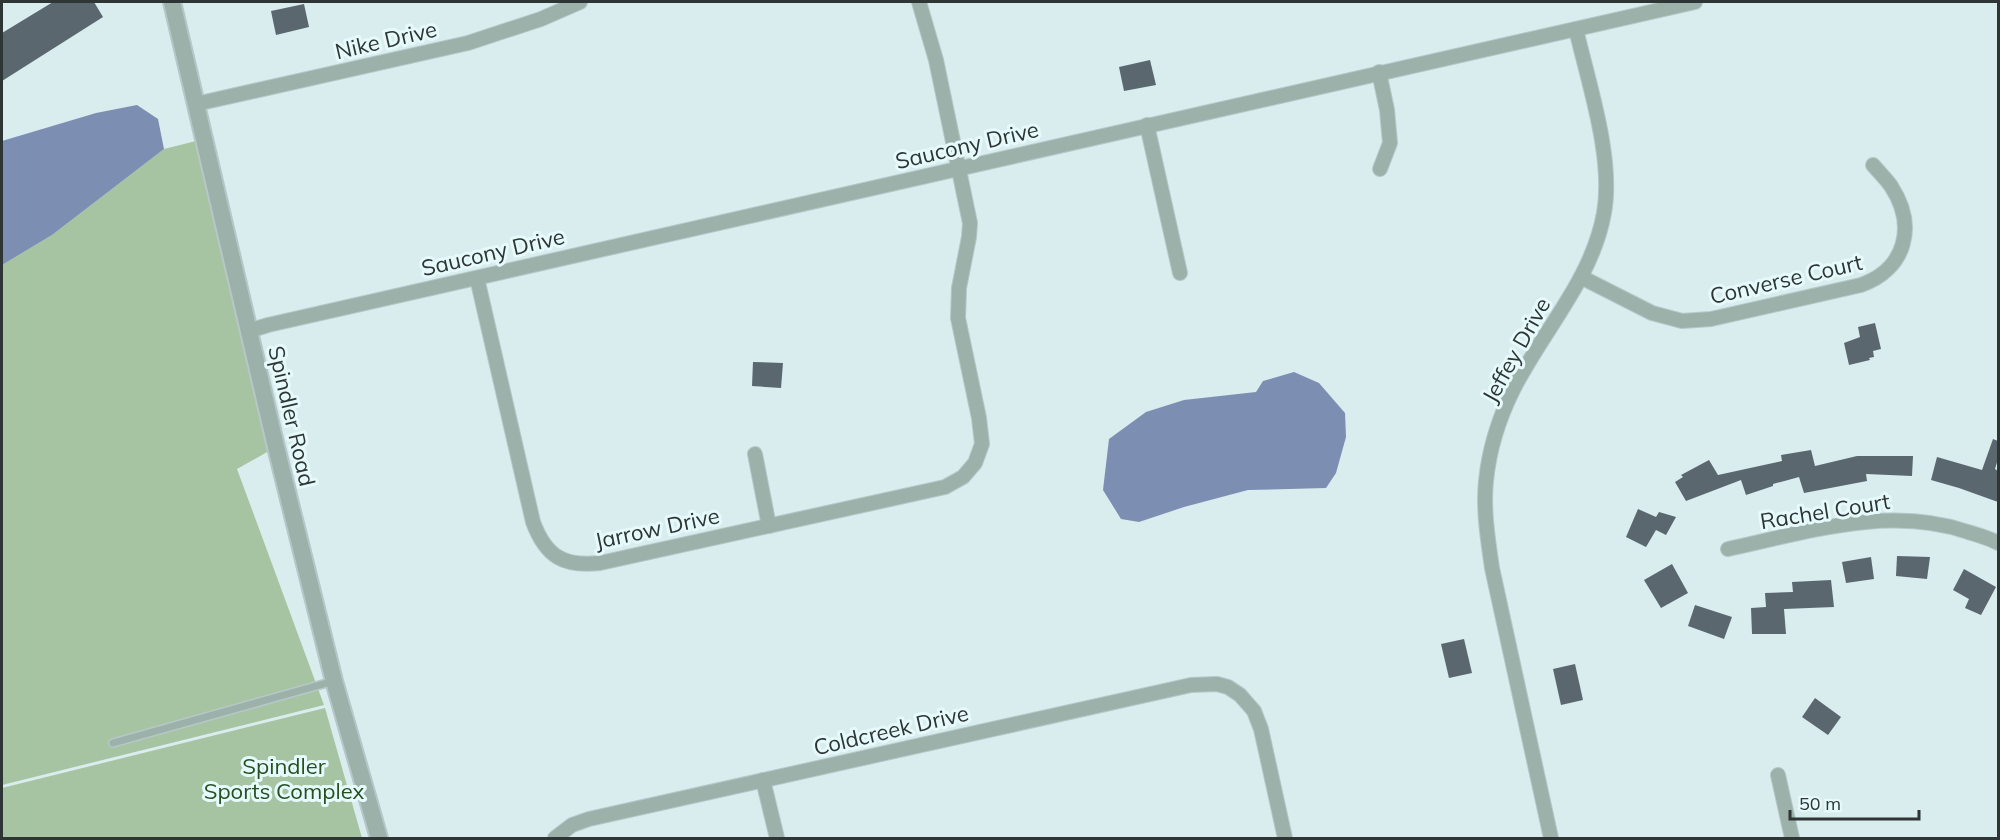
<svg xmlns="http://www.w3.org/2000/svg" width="2000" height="840" viewBox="0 0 2000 840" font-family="Mulish,sans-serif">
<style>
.green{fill:#a6c4a2}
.water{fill:#7d8eb3}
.building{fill:#5a676f}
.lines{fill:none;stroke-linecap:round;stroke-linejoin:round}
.service-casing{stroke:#b7c7c9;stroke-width:10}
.minor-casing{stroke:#b7c7c9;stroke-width:16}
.tertiary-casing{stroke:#b7c7c9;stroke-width:20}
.service{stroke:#9bb1a9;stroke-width:7}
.minor{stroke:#9bb1a9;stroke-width:14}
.tertiary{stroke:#9bb1a9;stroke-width:16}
.labels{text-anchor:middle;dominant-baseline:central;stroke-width:6;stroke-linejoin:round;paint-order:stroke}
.street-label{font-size:22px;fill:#2d3535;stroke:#e6fafb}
.park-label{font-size:22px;fill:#265022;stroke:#e6fafb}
</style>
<rect width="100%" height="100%" fill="#d9ecee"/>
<g class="green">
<path d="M204,139L276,447L237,469L324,705L2,785V265L52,235L164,149Z"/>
<path d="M325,708L362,838H2V788Z"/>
</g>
<g class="water">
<path d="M137,105L158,119L164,149L52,235L2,265V141L96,113Z"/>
<path d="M1294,372L1319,383L1345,413L1346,437L1336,473L1326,488L1248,490L1184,507L1139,522L1121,519L1103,490L1109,439L1146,412L1184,400L1256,392L1263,381Z"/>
</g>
<g class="building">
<path d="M53,2H94L103,17L2,81V33Z"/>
<path d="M304,4L309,27L276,35L271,11Z"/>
<path d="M1150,60L1156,85L1124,91L1119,67Z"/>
<path d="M1875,323L1881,349L1873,351L1874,357L1869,358L1870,360L1849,365L1844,343L1860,337L1858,327Z"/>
<path d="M753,362L783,363L781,388L752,386Z"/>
<path d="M1993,439L1998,441V459L1995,469L1998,471V502L1959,488L1931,480L1937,457L1982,470Z"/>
<path d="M1811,450L1815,466L1857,456H1913L1912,476L1866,474L1867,481L1804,493L1799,477L1773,484V486L1746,495L1741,480L1686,501L1675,482L1683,477L1681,475L1709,460L1718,475L1782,461L1781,455Z"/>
<path d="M1638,509L1656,517L1659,512L1676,517L1666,535L1656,530L1646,547L1626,537Z"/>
<path d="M1897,556L1930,557L1927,579L1896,576Z"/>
<path d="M1871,557L1874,579L1846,583L1842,562Z"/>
<path d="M1672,564L1688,593L1661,608L1644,580Z"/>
<path d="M1964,569L1996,587L1981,615L1965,608L1969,599L1953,590Z"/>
<path d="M1831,580L1834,607L1784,609L1786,634H1752L1751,608L1766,607L1765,593L1793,592L1792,582Z"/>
<path d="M1695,605L1732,617L1724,639L1688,626Z"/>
<path d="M1464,639L1472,673L1449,678L1441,644Z"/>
<path d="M1575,664L1583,700L1561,705L1553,669Z"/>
<path d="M1815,698L1841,717L1828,735L1802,717Z"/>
</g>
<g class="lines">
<defs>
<path id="service" d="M113,743L334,681"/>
<g id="minor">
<path d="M1379,72L1387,110L1390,143L1380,169"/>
<path d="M196,104L468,43L541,19L580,2"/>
<path d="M1147,125L1180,273"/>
<path d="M1581,277L1652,313L1682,321L1711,319L1861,285C1906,269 1917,226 1891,186C1886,179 1879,172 1873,165"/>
<path d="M477,278L533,522C546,557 564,567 600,563L945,487L963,477L975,463L982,444L979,418L958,318L959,288L969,237L970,223L936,60L919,2"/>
<path d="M249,331L268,325L1695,2"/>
<path d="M755,454L769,526"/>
<path d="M1728,549C1807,532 1889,505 1968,532C1978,535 1989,538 1998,543"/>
<path d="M1778,775L1792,838"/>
<path d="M763,780L777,838"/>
<path d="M555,838L572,825L589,819L1191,685L1217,684L1228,687L1240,695L1254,711L1261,729L1285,838"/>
<path d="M1551,838L1492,568C1488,540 1483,510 1486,481C1489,451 1499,418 1513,390C1543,330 1592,280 1604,213C1614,158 1588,82 1576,29"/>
</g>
<path id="tertiary" d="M172,2L276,447L334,681L379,838"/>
</defs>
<use href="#service" class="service-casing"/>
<use href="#minor" class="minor-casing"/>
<use href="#tertiary" class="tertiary-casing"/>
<use href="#service" class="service"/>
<use href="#minor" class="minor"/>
<use href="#tertiary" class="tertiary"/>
</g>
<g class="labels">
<g class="street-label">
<text transform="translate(386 40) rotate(-13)">Nike Drive</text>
<text transform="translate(967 145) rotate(-13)">Saucony Drive</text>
<text transform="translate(493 252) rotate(-13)">Saucony Drive</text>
<text transform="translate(1786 279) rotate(-13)">Converse Court</text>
<text transform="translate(1516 350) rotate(-61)">Jeffey Drive</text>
<text transform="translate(292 416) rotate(77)">Spindler Road</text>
<text transform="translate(1825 511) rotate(-9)">Rachel Court</text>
<text transform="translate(657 528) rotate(-12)">Jarrow Drive</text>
<text transform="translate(891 730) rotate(-13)">Coldcreek Drive</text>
</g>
<g class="park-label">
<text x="284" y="766">Spindler<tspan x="284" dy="25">Sports Complex</tspan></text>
</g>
</g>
<rect width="2000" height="840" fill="none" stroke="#2d3535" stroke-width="6"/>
<path d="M1790 810v9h129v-9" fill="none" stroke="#2d3535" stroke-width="3"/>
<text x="1799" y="810" font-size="18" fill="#2d3535" stroke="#e6fafb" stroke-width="4.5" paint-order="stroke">50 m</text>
</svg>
